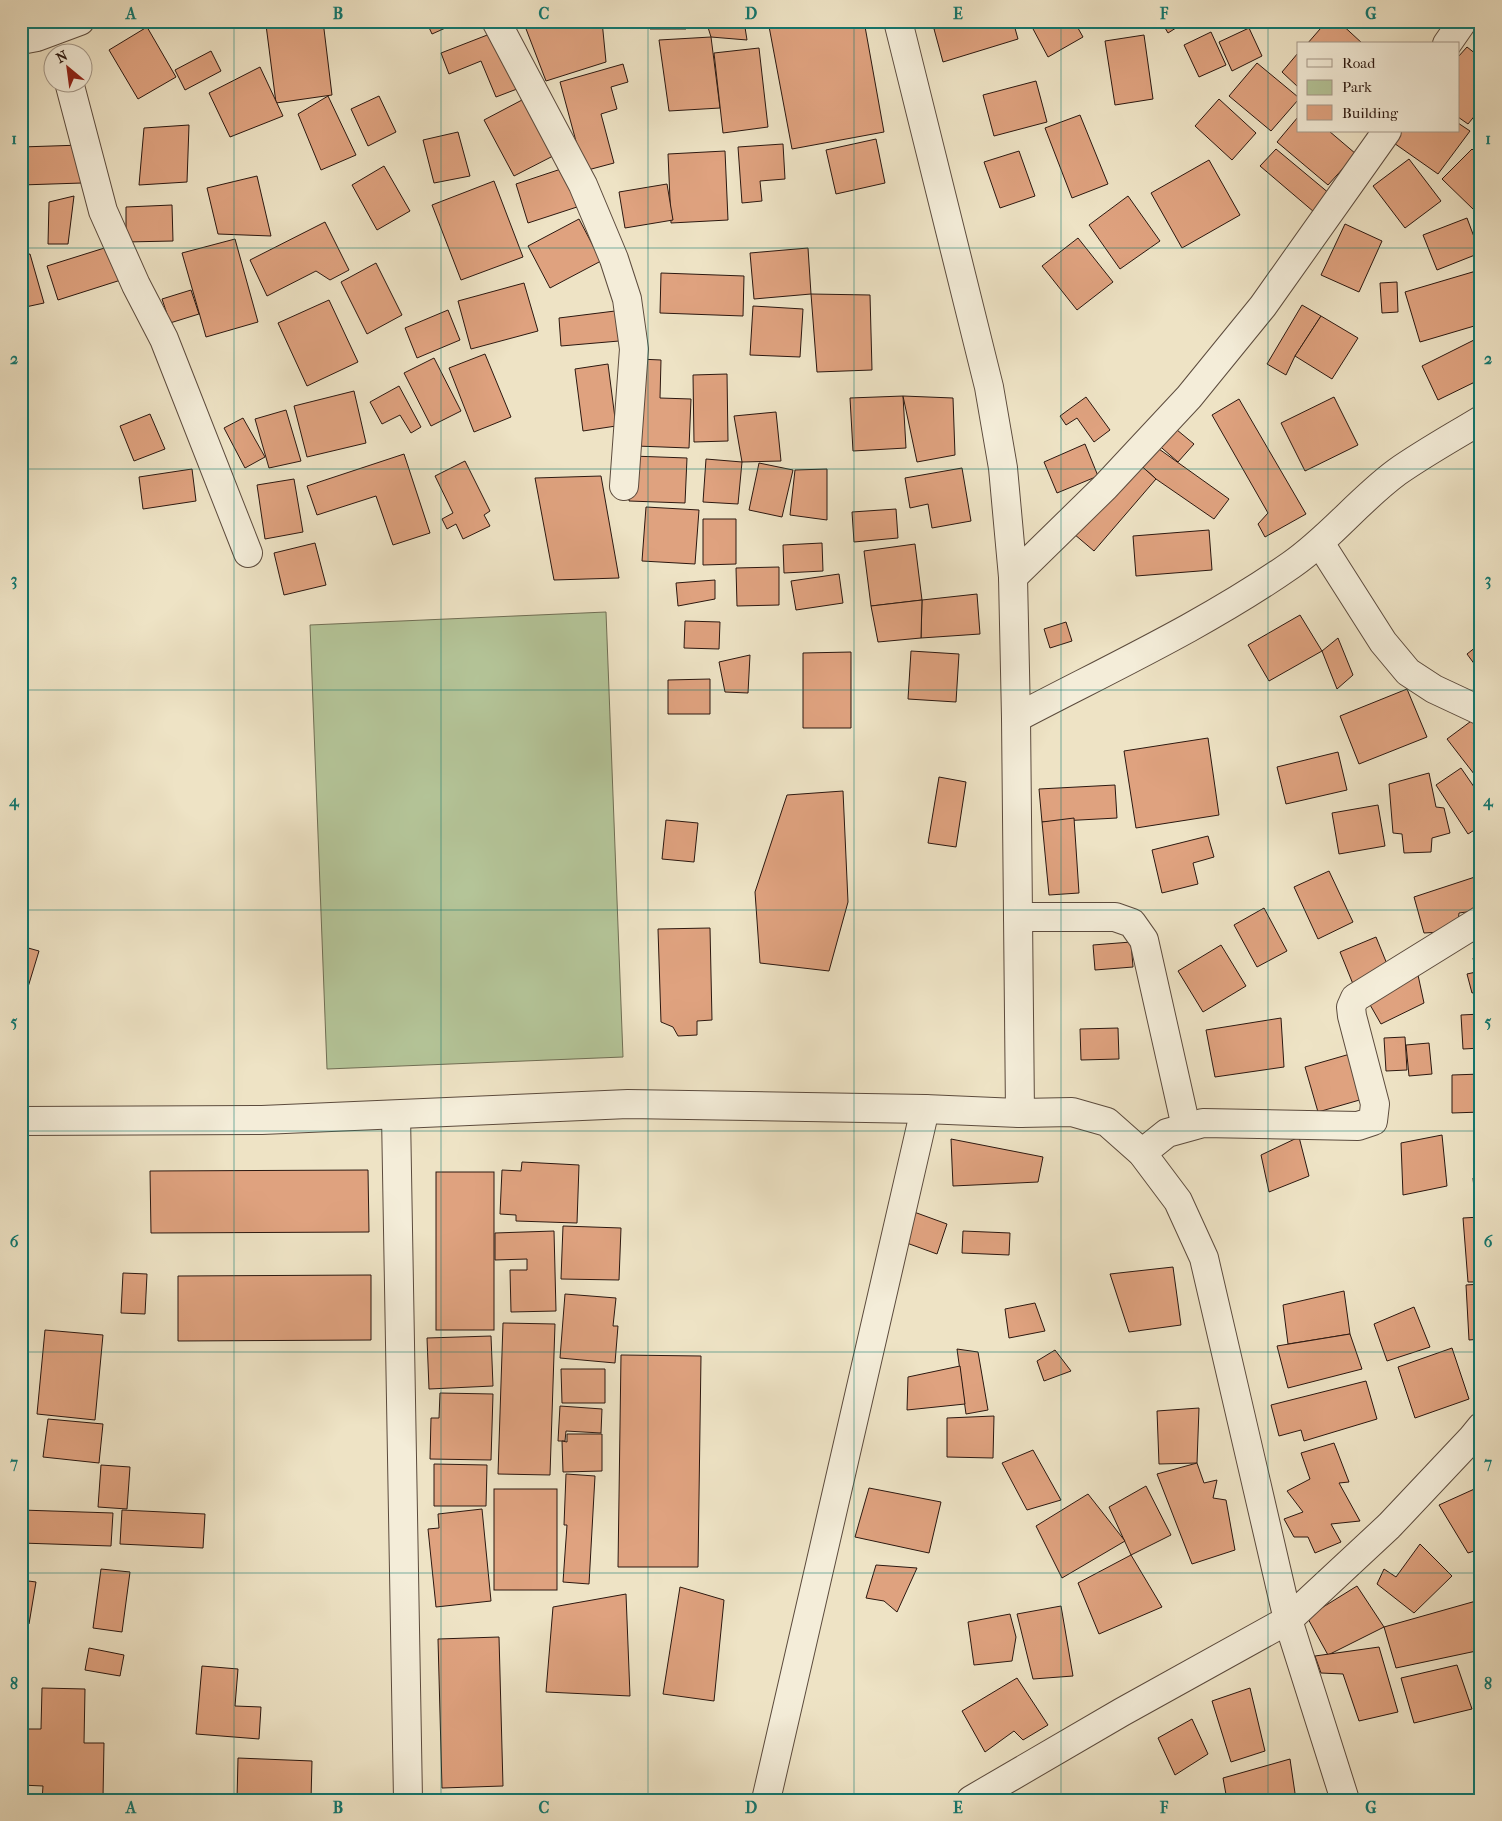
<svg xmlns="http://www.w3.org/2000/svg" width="1502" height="1821" viewBox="0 0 1502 1821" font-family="'IM FELL French Canon',serif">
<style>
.green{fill:#b4c498;stroke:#706e54}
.building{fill:#dfa27f;stroke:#2c1810}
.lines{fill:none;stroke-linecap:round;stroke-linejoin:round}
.minor-casing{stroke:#5c4b3d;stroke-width:30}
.minor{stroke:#f4edd9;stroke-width:28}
.grid{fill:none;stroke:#0f766e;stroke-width:1;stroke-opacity:0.55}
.neatline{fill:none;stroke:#0f766e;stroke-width:2}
.grid-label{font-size:16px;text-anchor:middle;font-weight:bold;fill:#0f766e}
</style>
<rect width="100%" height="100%" fill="#eee3c5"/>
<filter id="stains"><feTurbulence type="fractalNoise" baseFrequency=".004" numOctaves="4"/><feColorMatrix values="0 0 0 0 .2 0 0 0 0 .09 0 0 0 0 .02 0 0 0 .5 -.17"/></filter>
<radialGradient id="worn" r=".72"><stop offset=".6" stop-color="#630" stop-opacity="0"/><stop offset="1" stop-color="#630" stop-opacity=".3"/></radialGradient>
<path class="green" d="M606,612L623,1057L327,1069L310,625Z"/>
<g class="building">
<path d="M292,21H323L332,95L276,103L266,25Z"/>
<path d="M426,21H461L432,34Z"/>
<path d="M523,21H602L606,62L546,81Z"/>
<path d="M654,21H686V29H650Z"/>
<path d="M706,21H744L747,40L711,37Z"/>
<path d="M768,21H864L884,132L792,149Z"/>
<path d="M960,21H1013L1018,39L943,62L934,29Z"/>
<path d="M1042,21H1074L1083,37L1048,57L1032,27Z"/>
<path d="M1161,21H1187L1168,33Z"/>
<path d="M1327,21H1338L1363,44H1307Z"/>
<path d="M147,27L176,77L138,99L109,50Z"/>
<path d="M1249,28L1262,56L1232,71L1219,42Z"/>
<path d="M495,32L517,89L496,97L481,61L449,74L441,53Z"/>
<path d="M1211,32L1226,65L1199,77L1184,45Z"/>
<path d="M1144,35L1153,99L1115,105L1105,41Z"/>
<path d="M711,37L720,108L669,111L659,40Z"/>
<path d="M1467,47L1481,58V108L1468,124L1458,117V57Z"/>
<path d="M759,48L768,127L723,133L714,53Z"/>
<path d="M211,51L221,71L185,90L175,70Z"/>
<path d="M1298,53V87L1282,72Z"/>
<path d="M1257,63L1298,97V100L1271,131L1229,96Z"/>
<path d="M623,64L628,82L611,87L617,109L601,114L614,163L584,171L560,82Z"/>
<path d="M260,67L283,116L230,137L209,93Z"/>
<path d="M1036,81L1047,122L994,136L983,95Z"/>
<path d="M328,96L356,155L321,170L298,114Z"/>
<path d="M379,96L396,132L368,146L351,109Z"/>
<path d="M1219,99L1256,133L1232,160L1195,126Z"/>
<path d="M522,100L553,156L514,176L484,120Z"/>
<path d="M1080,115L1108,184L1072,198L1045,128Z"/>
<path d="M1298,117V131H1329L1356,154L1328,185L1277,142Z"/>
<path d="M1458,123L1470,131L1438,174L1391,141L1398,131H1458Z"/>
<path d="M189,125L187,182L139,185L144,128Z"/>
<path d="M458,132L470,176L434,183L423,140Z"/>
<path d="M876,139L885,183L836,194L826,150Z"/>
<path d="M783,144L785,179L760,181L762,201L742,203L738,147Z"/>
<path d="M82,145V183L21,185V147Z"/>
<path d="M1276,149L1330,194L1314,212L1260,166Z"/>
<path d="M1472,149L1481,158V204L1474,210L1442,179Z"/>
<path d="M725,151L728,220L671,223L668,154Z"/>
<path d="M1019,151L1035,196L1000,208L984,162Z"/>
<path d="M1409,159L1441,201L1405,228L1373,186Z"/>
<path d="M1209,160L1240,215L1182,248L1151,193Z"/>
<path d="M384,166L410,211L377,230L352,185Z"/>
<path d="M564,168L577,207L528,223L516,184Z"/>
<path d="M257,176L271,236L218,234L207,188Z"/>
<path d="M494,181L523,257L461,280L432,205Z"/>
<path d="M667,184L673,220L625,228L619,192Z"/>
<path d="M74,196L68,244H48L49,202Z"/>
<path d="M1128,196L1160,241L1120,269L1089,225Z"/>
<path d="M172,205L173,241L126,242V207Z"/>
<path d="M1467,218L1480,253L1437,270L1423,235Z"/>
<path d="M579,219L601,261L550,288L528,246Z"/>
<path d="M325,222L349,270L330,280L316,271L267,296L250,260Z"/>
<path d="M1345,224L1382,241L1359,292L1321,275Z"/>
<path d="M1078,238L1113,282L1077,310L1042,266Z"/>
<path d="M235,239L258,322L206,337L182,253Z"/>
<path d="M114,245L124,279L58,300L47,266Z"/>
<path d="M808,248L811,294L754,299L750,253Z"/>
<path d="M30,254L44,303L21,308V255Z"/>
<path d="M376,263L402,315L367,334L341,282Z"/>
<path d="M1476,271L1481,286V324L1420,342L1405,292Z"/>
<path d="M661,273L744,276L743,316L660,313Z"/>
<path d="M1397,282L1398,312L1382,313L1380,283Z"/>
<path d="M524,283L538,331L471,349L458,301Z"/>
<path d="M191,290L199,314L170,323L162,299Z"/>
<path d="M811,294L870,295L872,370L817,372Z"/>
<path d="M329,300L358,362L307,386L278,323Z"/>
<path d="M1302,305L1321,316L1295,356L1286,375L1267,364Z"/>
<path d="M753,306L803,309L800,357L750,355Z"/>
<path d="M448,310L460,340L417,358L405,328Z"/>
<path d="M615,311L619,341L561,346L559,318Z"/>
<path d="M1321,316L1358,338L1332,379L1295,356Z"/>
<path d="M1474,340L1481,354V379L1438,400L1422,366Z"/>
<path d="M485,354L511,417L474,432L449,368Z"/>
<path d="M434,358L461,411L431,426L404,373Z"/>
<path d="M639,359L661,360L660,398L691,399L689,448L636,446Z"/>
<path d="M608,364L616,426L583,431L575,369Z"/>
<path d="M727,374L728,441L694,442L693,375Z"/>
<path d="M399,386L421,427L411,433L400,415L382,424L370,402Z"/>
<path d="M354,391L366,443L307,457L294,406Z"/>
<path d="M903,396L906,448L853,451L850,398Z"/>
<path d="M903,396L953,398L955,455L917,462Z"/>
<path d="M1086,397L1110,430L1094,442L1077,418L1066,425L1060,416Z"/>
<path d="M1334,397L1358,445L1305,471L1281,423Z"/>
<path d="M1239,399L1306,514L1265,537L1258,524L1268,513L1212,415Z"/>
<path d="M286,410L301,461L269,468L255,419Z"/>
<path d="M776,412L781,461L742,462L734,416Z"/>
<path d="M150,414L165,449L134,461L120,426Z"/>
<path d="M243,418L265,457L245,468L224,428Z"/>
<path d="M1171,425L1194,444L1178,462L1155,442Z"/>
<path d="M1085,444L1098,476L1057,493L1044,462Z"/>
<path d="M1152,444L1229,499L1214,519L1156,479L1137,462Z"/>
<path d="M404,454L430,533L393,545L376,496L317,515L307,486Z"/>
<path d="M632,456L687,458L685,503L629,501Z"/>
<path d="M706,459L742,462L738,504L703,502Z"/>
<path d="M465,461L490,511L484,515L490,526L463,539L456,524L447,529L442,519L453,513L435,476Z"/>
<path d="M1137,462L1156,479L1094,551L1074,534Z"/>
<path d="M759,463L793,470L782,517L749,510Z"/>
<path d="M962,468L971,521L932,528L928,504L910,508L905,478Z"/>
<path d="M192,469L196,501L143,509L139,477Z"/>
<path d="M827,469V520L790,515L795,470Z"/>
<path d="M601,476L619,578L554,580L535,478Z"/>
<path d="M294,479L303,532L265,539L257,485Z"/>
<path d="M646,507L699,510L695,564L642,561Z"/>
<path d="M896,509L898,538L854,542L852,512Z"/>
<path d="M703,519H736V564L703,565Z"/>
<path d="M1209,530L1212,570L1136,576L1133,536Z"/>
<path d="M315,543L326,585L284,595L274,553Z"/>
<path d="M822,543L823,571L784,573L783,545Z"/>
<path d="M915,544L922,600L871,606L864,551Z"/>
<path d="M779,567V605L737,606L736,568Z"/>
<path d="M839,574L843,603L796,610L791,581Z"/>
<path d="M715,580V599L678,606L676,583Z"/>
<path d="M977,594L980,634L921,638L922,600Z"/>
<path d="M922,600L921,638L878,642L871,606Z"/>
<path d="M1300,615L1322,651L1269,681L1248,645Z"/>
<path d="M685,621L720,622L719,649L684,648Z"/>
<path d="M1066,622L1072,641L1050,648L1044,629Z"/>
<path d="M1338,638L1353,675L1337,689L1322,651Z"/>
<path d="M1481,643V673L1467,654Z"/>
<path d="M911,651L959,654L956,702L908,699Z"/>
<path d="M851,652V728H803V653Z"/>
<path d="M750,655L748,693L725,692L719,662Z"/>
<path d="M710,679V714H668V680Z"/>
<path d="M1407,689L1427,737L1359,764L1340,716Z"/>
<path d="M1478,716L1481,720V783L1447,739Z"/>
<path d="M1208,738L1219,815L1136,828L1124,751Z"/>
<path d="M1338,752L1347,790L1286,804L1277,767Z"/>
<path d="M1461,768L1481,797V826L1468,834L1436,785Z"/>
<path d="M1429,773L1436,807L1444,808L1450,833L1432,838L1431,852L1404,853L1402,834L1393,833L1389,784Z"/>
<path d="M939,777L966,782L956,847L928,843Z"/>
<path d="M1115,785L1117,818L1042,822L1039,789Z"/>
<path d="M843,791L848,902L829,971L760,963L755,892L787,795Z"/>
<path d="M1378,805L1385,846L1339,854L1332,813Z"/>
<path d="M1074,818L1079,893L1049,895L1042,822Z"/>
<path d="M666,820L698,823L694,862L662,859Z"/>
<path d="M1208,836L1214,857L1193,863L1198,884L1162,893L1152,850Z"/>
<path d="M1329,871L1353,922L1318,939L1294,887Z"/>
<path d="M1481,875V910L1459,913L1457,931L1424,933L1414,897Z"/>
<path d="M1264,908L1287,951L1257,967L1234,925Z"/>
<path d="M710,928L712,1020L697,1021V1035L678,1036L673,1027L661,1022L658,929Z"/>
<path d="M1376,937L1389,969L1353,984L1340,952Z"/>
<path d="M1131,942L1133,967L1095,970L1093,945Z"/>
<path d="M1221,945L1246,986L1203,1012L1178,971Z"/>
<path d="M21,946L39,951L21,1010Z"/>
<path d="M1481,957V991L1472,993L1467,974L1476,972L1473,958Z"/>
<path d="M1418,975L1424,1003L1381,1024L1365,996Z"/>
<path d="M1481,1014V1048L1463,1049L1461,1015Z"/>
<path d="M1281,1018L1284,1067L1215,1077L1206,1030Z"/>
<path d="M1118,1028L1119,1059L1081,1060L1080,1029Z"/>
<path d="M1405,1037L1407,1070L1386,1071L1384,1038Z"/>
<path d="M1429,1043L1432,1074L1409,1076L1406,1045Z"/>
<path d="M1357,1052L1370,1097L1318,1112L1305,1067Z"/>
<path d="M1481,1074V1112L1452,1113V1075Z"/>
<path d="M1442,1135L1447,1186L1403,1195L1401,1143Z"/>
<path d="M1299,1137L1309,1176L1269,1192L1261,1155Z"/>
<path d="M951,1139L1043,1157L1038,1182L953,1186Z"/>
<path d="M522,1162L579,1165L577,1223L516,1221V1215L500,1214L502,1170L521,1171Z"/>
<path d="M368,1170L369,1232L151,1233L150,1171Z"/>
<rect x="436" y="1172" width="58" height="158"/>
<path d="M1481,1177V1198H1475L1473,1178Z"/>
<path d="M914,1212L947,1224L937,1254L904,1242Z"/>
<path d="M1481,1217V1282H1468L1463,1218Z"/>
<path d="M563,1226L621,1228L619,1280L561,1279Z"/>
<path d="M554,1231L556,1311L511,1312L510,1270H527V1259L495,1260V1233Z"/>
<path d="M963,1231L1010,1233L1009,1255L962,1253Z"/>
<path d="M1173,1267L1181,1325L1129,1332L1110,1274Z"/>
<path d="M123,1273L147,1274L145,1314L121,1313Z"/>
<path d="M371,1275V1340L178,1341V1276Z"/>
<path d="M1481,1284V1339L1469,1340L1466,1285Z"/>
<path d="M1344,1291L1350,1334L1288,1344L1283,1305Z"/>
<path d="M565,1294L616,1298L613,1326H618L615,1363L560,1358Z"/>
<path d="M1035,1303L1045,1331L1009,1338L1005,1309Z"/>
<path d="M1414,1307L1430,1347L1387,1361L1374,1324Z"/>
<path d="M503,1323L555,1324L550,1475L498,1474Z"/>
<path d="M45,1330L103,1335L95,1420L37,1414Z"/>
<path d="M1350,1334L1362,1369L1288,1388L1277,1346Z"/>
<path d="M491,1336L493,1386L429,1389L427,1338Z"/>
<path d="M1452,1348L1469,1399L1415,1418L1398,1367Z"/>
<path d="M957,1349L978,1352L988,1410L966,1414Z"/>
<path d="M1055,1350L1071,1371L1044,1381L1037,1361Z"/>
<path d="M621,1355L701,1356L698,1567H618Z"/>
<path d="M960,1366L965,1404L907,1410L908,1377Z"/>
<path d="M561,1369H605V1403H562Z"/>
<path d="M1366,1381L1377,1419L1304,1441L1301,1430L1279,1436L1271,1405Z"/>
<path d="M440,1393L493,1394L491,1460L430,1459L431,1418H439Z"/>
<path d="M560,1406L602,1409L601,1433L566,1431L565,1441H558Z"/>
<path d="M1199,1408L1197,1463L1159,1464L1157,1411Z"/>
<path d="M994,1416L993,1458L947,1457V1418Z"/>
<path d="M48,1419L103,1424L99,1463L43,1457Z"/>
<path d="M567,1434H602V1471L563,1472L562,1441L567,1442Z"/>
<path d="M1334,1443L1349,1482L1339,1483L1360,1521L1331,1524L1341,1542L1315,1553L1308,1537H1294L1284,1519L1303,1512L1287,1491L1310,1479L1301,1453Z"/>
<path d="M1033,1450L1061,1500L1027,1510L1002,1463Z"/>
<path d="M1197,1463L1204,1483L1217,1480L1213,1498L1226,1500L1235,1550L1192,1564L1157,1474Z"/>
<path d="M434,1464L487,1465L486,1506H434Z"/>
<path d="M101,1465L130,1467L127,1509L98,1507Z"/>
<path d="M566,1474L595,1476L589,1584L563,1582L567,1525H564Z"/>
<path d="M1146,1486L1171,1535L1131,1555L1109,1507Z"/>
<path d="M1481,1486V1549L1468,1553L1439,1505Z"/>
<path d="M869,1488L941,1502L929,1553L855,1537Z"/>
<rect x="494" y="1489" width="63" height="101"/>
<path d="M1088,1494L1125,1541L1062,1578L1036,1526Z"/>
<path d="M482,1509L491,1601L436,1607L428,1529L439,1528L438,1514Z"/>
<path d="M21,1510L113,1513L111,1546L21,1543Z"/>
<path d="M122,1510L205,1514L203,1548L120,1544Z"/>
<path d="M1420,1544L1452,1576L1414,1613L1377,1584L1384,1569L1396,1577Z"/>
<path d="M1131,1555L1162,1607L1099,1634L1078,1583Z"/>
<path d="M876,1565L917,1568L897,1612L884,1601L866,1598Z"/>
<path d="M101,1569L130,1572L122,1632L93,1628Z"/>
<path d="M21,1580L36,1582L29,1624L21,1622Z"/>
<path d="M1357,1586L1384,1627L1328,1655L1307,1617Z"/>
<path d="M680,1587L724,1600L714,1701L663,1694Z"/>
<path d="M626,1594L630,1696L546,1692L553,1607Z"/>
<path d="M1476,1601L1481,1619V1650L1396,1668L1384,1627Z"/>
<path d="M1061,1606L1073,1676L1033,1679L1017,1614Z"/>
<path d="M1010,1614L1016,1637L1012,1661L974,1665L968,1622Z"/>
<path d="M499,1637L503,1786L442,1788L438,1639Z"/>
<path d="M1379,1647L1398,1712L1359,1721L1343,1674L1321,1673L1315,1656Z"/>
<path d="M89,1648L124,1655L120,1676L85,1670Z"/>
<path d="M1457,1665L1472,1709L1414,1723L1401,1678Z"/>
<path d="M202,1666L238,1669L235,1706L261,1707L259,1739L196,1734Z"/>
<path d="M1017,1678L1048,1725L1023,1740L1014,1731L985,1752L962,1711Z"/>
<path d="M42,1688L85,1689L84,1743H104L103,1798H87V1800H42L43,1786L21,1785V1729H41Z"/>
<path d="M1250,1688L1265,1751L1231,1762L1212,1701Z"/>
<path d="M1192,1719L1208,1754L1175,1775L1158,1738Z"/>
<path d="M238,1758L312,1761L311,1800H237Z"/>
<path d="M1290,1759L1296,1800H1227L1223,1778Z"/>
</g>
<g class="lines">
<defs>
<g id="minor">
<path d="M496,21L583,185L614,259L627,299L634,349L624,486"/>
<path d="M898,21L989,387L1003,468L1013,577L1016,718L1020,1113"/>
<path d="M21,40L37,37L80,21"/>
<path d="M1447,44L1463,21"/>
<path d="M69,82L103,211L136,285L164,339L248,553"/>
<path d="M1320,543L1383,642L1408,672L1434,689L1481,711"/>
<path d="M1013,577L1105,487L1189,397L1263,306L1387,131"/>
<path d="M1016,718C1109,669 1205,625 1291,565C1330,538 1359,500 1397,472C1424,453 1453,437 1481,420"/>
<path d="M1018,917H1115L1132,923L1144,940L1186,1127"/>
<path d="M396,1115L408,1800"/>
<path d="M21,1121L262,1120L628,1104L925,1109L1020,1113L1072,1112L1107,1122L1142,1153L1178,1201L1204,1258L1288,1620L1345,1800"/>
<path d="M1142,1153L1167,1133L1203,1123L1358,1126L1373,1121L1375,1104L1352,1016L1351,1007L1355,998L1481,920"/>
<path d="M766,1800L925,1109"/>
<path d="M971,1800L1122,1712L1288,1620L1389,1526L1472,1438L1481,1427"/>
</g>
</defs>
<use href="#minor" class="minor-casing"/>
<use href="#minor" class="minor"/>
</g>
<path class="grid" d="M234,21V1800M441,21V1800M648,21V1800M854,21V1800M1061,21V1800M1268,21V1800M21,248H1481M21,469H1481M21,690H1481M21,910H1481M21,1131H1481M21,1352H1481M21,1573H1481"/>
<rect width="1502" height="1821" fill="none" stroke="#eee3c5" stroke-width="55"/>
<rect x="1297" y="42" width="162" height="90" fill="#f4edd9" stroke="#a49889"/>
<rect x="1307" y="59" width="25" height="8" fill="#f4edd9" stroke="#a49889"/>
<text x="1342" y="68" font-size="15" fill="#2c1810">Road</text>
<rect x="1307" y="80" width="25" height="15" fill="#b4c498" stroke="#a49889"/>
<text x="1342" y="92" font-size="15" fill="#2c1810">Park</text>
<rect x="1307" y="105" width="25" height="15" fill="#dfa27f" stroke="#a49889"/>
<text x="1342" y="118" font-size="15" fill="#2c1810">Building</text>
<g transform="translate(68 68) rotate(331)"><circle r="24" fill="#f4edd9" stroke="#a49889"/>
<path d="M0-4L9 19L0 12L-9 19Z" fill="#8f2418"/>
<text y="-8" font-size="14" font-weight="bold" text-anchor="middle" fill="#2c1810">N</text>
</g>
<rect x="28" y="28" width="1446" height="1766" class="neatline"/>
<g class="grid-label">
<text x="131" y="19">A</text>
<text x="338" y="19">B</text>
<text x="544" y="19">C</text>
<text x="751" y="19">D</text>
<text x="958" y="19">E</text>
<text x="1164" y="19">F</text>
<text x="1371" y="19">G</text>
<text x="14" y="144">1</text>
<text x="1488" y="144">1</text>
<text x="14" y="364">2</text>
<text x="1488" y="364">2</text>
<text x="14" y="585">3</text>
<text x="1488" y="585">3</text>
<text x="14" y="806">4</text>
<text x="1488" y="806">4</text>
<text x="14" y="1027">5</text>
<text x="1488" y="1027">5</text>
<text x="14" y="1247">6</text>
<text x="1488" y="1247">6</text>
<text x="14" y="1468">7</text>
<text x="1488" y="1468">7</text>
<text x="14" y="1689">8</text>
<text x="1488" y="1689">8</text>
<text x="131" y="1813">A</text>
<text x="338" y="1813">B</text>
<text x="544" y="1813">C</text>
<text x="751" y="1813">D</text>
<text x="958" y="1813">E</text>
<text x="1164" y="1813">F</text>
<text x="1371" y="1813">G</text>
</g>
<rect width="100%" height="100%" filter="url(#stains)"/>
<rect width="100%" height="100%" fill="url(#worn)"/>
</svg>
